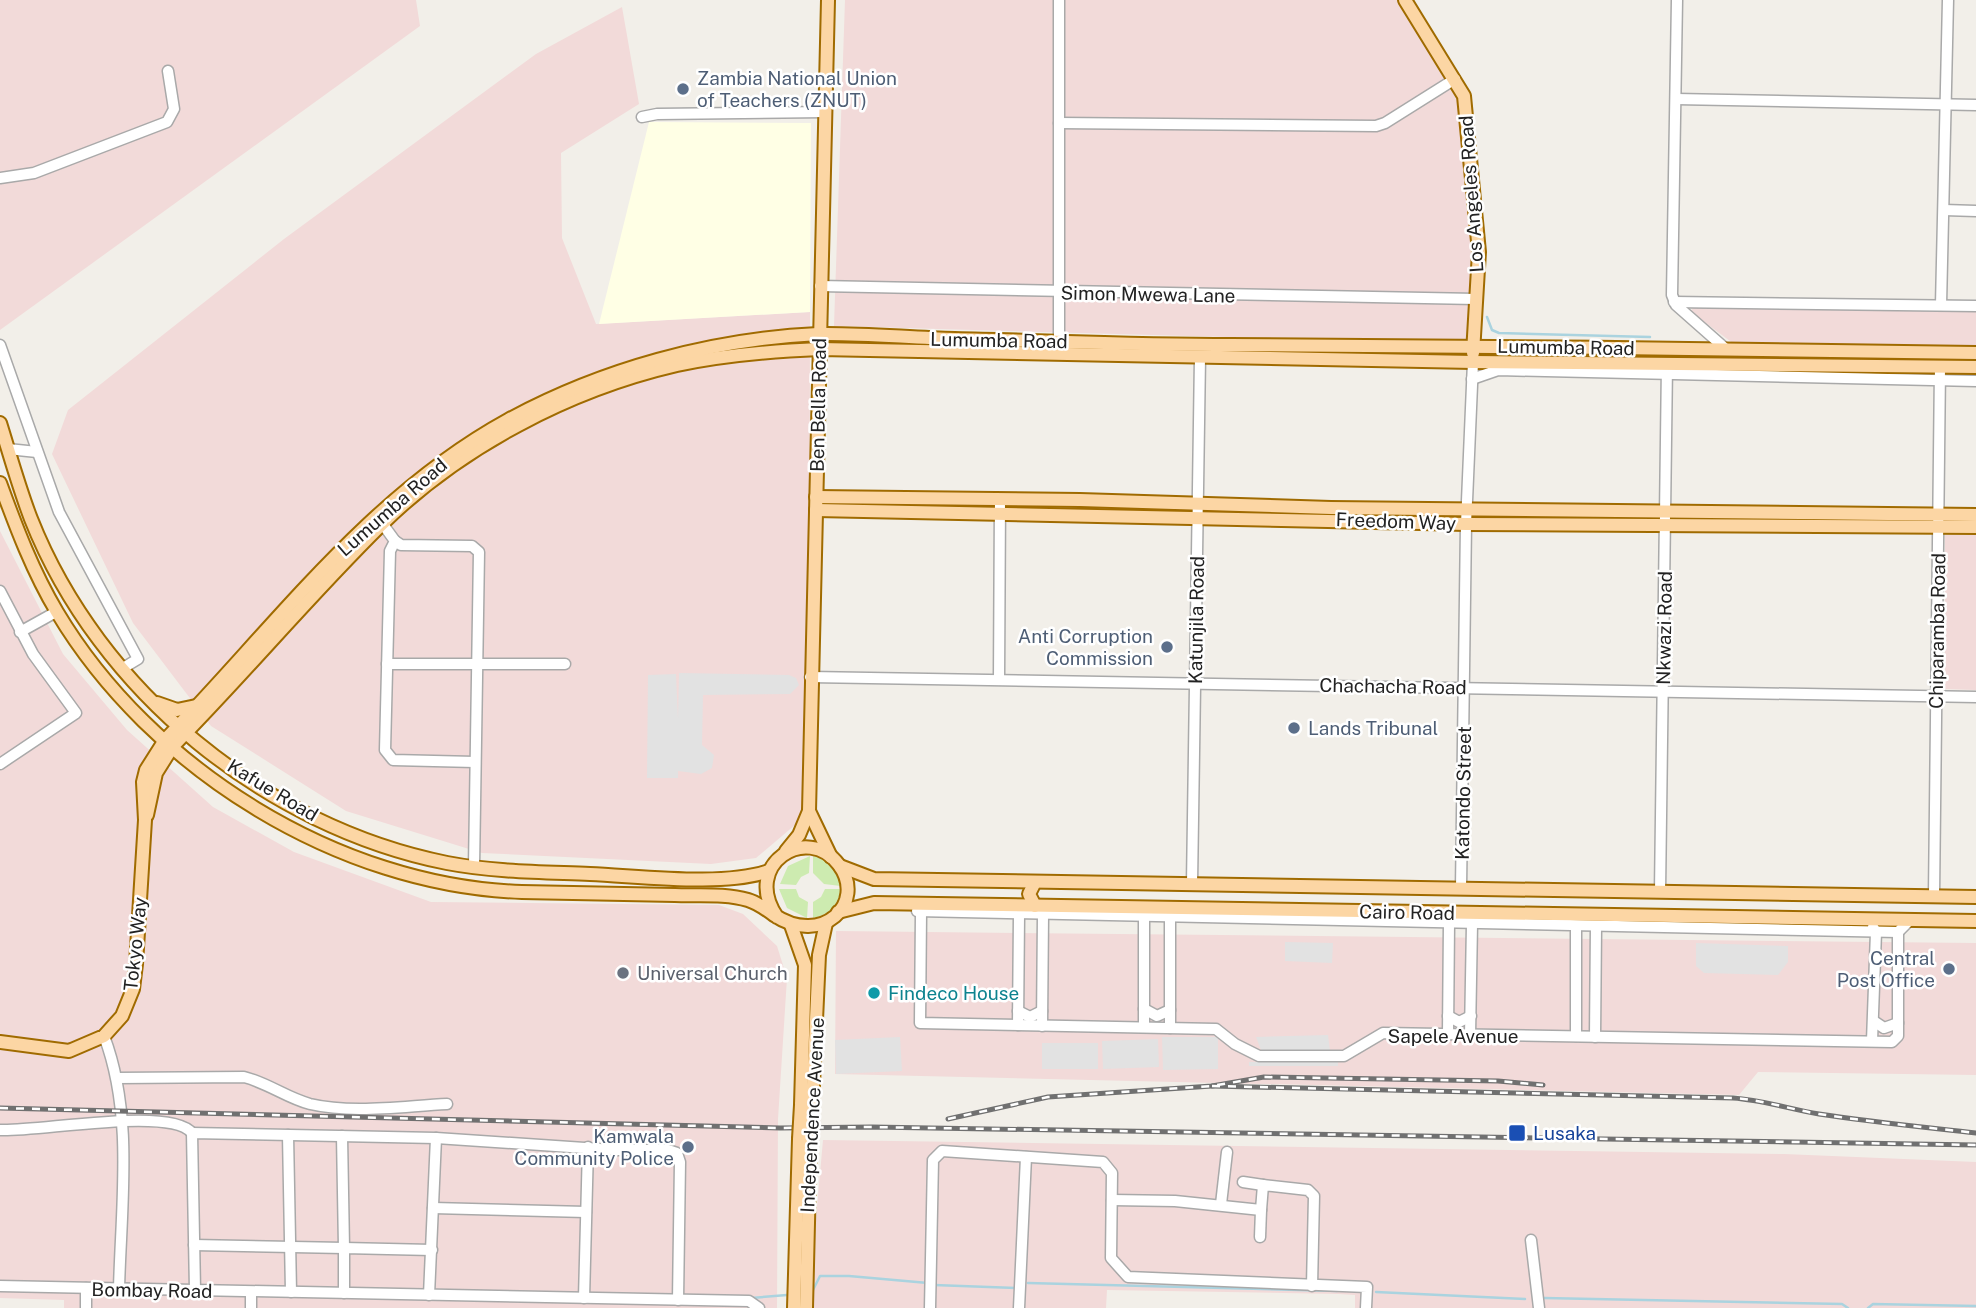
<svg xmlns="http://www.w3.org/2000/svg" width="1976" height="1308" viewBox="0 0 1976 1308" font-family="'Public Sans',sans-serif">
<style>
.commercial{fill:#f2dad9}
.education{fill:#ffffe5}
.grass{fill:#cdebb0}
.parking{fill:#e2e2e2}
.lines{fill:none;stroke-linecap:round;stroke-linejoin:round}
.stream{stroke:#aad3df;stroke-width:2.5}
.minor-casing{stroke:#a9a9a9;stroke-width:13}
.major-casing{stroke:#a06b00;stroke-width:16}
.minor{stroke:#fff;stroke-width:10}
.major{stroke:#fcd6a4;stroke-width:12}
.rail-casing{stroke:#707070;stroke-width:5}
.rail{stroke:#fff;stroke-width:2.5;stroke-dasharray:8;stroke-linecap:butt}
.major-bridge-casing{stroke:#a06b00;stroke-width:16;stroke-linecap:butt}
.major-bridge{stroke:#fcd6a4;stroke-width:12}
.service-dot{fill:#5c6f8a;stroke:#fff;stroke-width:2.5}
.worship-dot{fill:#6b7280;stroke:#fff;stroke-width:2.5}
.culture-dot{fill:#0f9aa8;stroke:#fff;stroke-width:2.5}
.transit-dot{fill:#1a4fb4;stroke:#fff;stroke-width:2.5}
.labels{text-anchor:middle;dominant-baseline:central;stroke-width:5;stroke-linejoin:round;paint-order:stroke}
.service-label{font-size:19px;fill:#4e5e75;stroke:#fff;text-anchor:end}
.street-label{font-size:19px;fill:#222;stroke:#fff}
.worship-label{font-size:19px;fill:#5b616d;stroke:#fff;text-anchor:start}
.culture-label{font-size:19px;fill:#0d838f;stroke:#fff;text-anchor:start}
.transit-label{font-size:19px;fill:#164399;stroke:#fff;text-anchor:start}
</style>
<rect width="100%" height="100%" fill="#f2efe9"/>
<g class="commercial">
<path d="M0,0H416L420,26L0,330Z"/>
<path d="M845,0H1404L1462,94L1479,247L1472,344L834,326Z"/>
<path d="M622,7L639,104L561,153L562,238L596,324L810,312L809,813L756,858L711,864L482,853L346,811L211,726L133,623L52,454L68,410L284,239L536,54Z"/>
<path d="M1695,303L1976,310V348L1734,344L1691,312Z"/>
<path d="M0,531L63,654L127,730L213,807L294,852L431,902L719,905L743,914L777,946L787,978L778,1119L777,1308H64V1300L0,1298Z"/>
<path d="M1945,535H1976V690L1945,689Z"/>
<path d="M836,931L1976,943V1075L1758,1072L1739,1095L835,1074Z"/>
<path d="M823,1140L1784,1154L1976,1162V1308H1355V1295L1339,1294L1107,1290L1106,1308H808Z"/>
</g>
<path class="education" d="M649,122L811,123L810,312L599,324Z"/>
<g class="grass">
<path d="M810,856L809,873L801,877L796,885L780,884L788,866Z"/>
<path d="M813,856C829,860 838,870 841,886L824,884L813,873Z"/>
<path d="M779,889H796L799,897L808,902L807,918L787,908Z"/>
<path d="M825,889H841C838,905 829,915 813,918V902L821,897Z"/>
</g>
<g class="parking">
<path d="M679,673L789,675L796,678L799,685L790,694L703,695L702,745L714,755L712,768L701,774L678,771V778H647L648,675L676,674L678,719Z"/>
<path d="M1285,942L1333,943L1332,963L1285,961Z"/>
<path d="M1696,943L1788,946V962L1778,975L1704,973L1696,966Z"/>
<path d="M1328,1035L1330,1051L1261,1050L1256,1037Z"/>
<path d="M900,1037L902,1071L836,1074L835,1040Z"/>
<path d="M1162,1037H1218V1069L1163,1070Z"/>
<path d="M1158,1039L1159,1067L1103,1069L1102,1041Z"/>
<rect x="1042" y="1043" width="56" height="26"/>
<rect x="1249" y="1062" width="89" height="4"/>
</g>
<g class="lines">
<g class="stream">
<path d="M1487,317L1492,330L1499,333L1650,337"/>
<path d="M1028,1283L1337,1291"/>
<path d="M934,1285L1016,1288"/>
<path d="M812,1292L820,1276H849L928,1283"/>
<path d="M1376,1292L1525,1299"/>
<path d="M751,1298L787,1295"/>
<path d="M1544,1298L1842,1304L1848,1308"/>
<path d="M1868,1308L1873,1304L1976,1306"/>
</g>
<defs>
<g id="minor">
<path d="M1677,0L1672,295L1676,305L1727,350"/>
<path d="M1676,99L1976,105"/>
<path d="M642,117L657,114L825,112"/>
<path d="M1059,123L1376,126L1385,123L1455,79"/>
<path d="M0,178L34,173L167,122L174,109L168,71"/>
<path d="M1944,210L1976,211"/>
<path d="M820,286L1476,299"/>
<path d="M1674,302L1976,306"/>
<path d="M1941,305L1948,0"/>
<path d="M1059,342V0"/>
<path d="M0,345L59,512L138,659L123,668"/>
<path d="M1472,379L1498,370L1976,381"/>
<path d="M8,449L37,452"/>
<path d="M379,519L395,541L390,551L385,750L393,760L475,762"/>
<path d="M395,541L401,545L472,546L479,552L474,867"/>
<path d="M0,591L33,654L76,713L0,764"/>
<path d="M20,632L56,612"/>
<path d="M387,664H565"/>
<path d="M810,677L1976,697"/>
<path d="M999,679L1000,499"/>
<path d="M1192,884L1200,357"/>
<path d="M1461,888L1466,524L1473,362"/>
<path d="M1660,892L1667,364"/>
<path d="M1934,896L1940,367"/>
<path d="M917,911L1898,932L1910,920"/>
<path d="M921,913L920,1023L1216,1029L1235,1044L1259,1056H1344L1383,1033L1892,1042L1898,1036V932"/>
<path d="M1144,1009L1157,1016L1170,1010"/>
<path d="M1018,1011L1030,1017L1042,1011"/>
<path d="M1448,1016L1459,1022L1471,1016"/>
<path d="M1875,1022L1884,1028L1898,1023"/>
<path d="M1018,1025L1019,915"/>
<path d="M1042,1026L1043,915"/>
<path d="M1144,1027V917"/>
<path d="M1170,1028V918"/>
<path d="M1448,1034L1449,923"/>
<path d="M1470,1035L1472,924"/>
<path d="M104,1036C134,1115 121,1205 119,1289"/>
<path d="M1576,1036V926"/>
<path d="M1595,1037L1596,926"/>
<path d="M1872,1041L1876,932L1873,927"/>
<path d="M118,1078L244,1077C268,1083 287,1098 310,1104C353,1114 403,1106 447,1104"/>
<path d="M0,1130C38,1132 171,1106 192,1133"/>
<path d="M288,1135L291,1292"/>
<path d="M1243,1182L1263,1185"/>
<path d="M1112,1200L1175,1201L1261,1210L1263,1185L1308,1190L1314,1196L1312,1286"/>
<path d="M1221,1204L1227,1152"/>
<path d="M433,1208L586,1212"/>
<path d="M1260,1237L1261,1210"/>
<path d="M1531,1240L1539,1308"/>
<path d="M194,1245L344,1248L342,1136"/>
<path d="M0,1286L749,1301L759,1308"/>
<path d="M195,1290L192,1133L436,1138L614,1150H668L677,1153L680,1162L678,1300"/>
<path d="M344,1293V1248L432,1250"/>
<path d="M429,1295L436,1138"/>
<path d="M584,1298L588,1147"/>
<path d="M86,1308V1288"/>
<path d="M251,1308V1292"/>
<path d="M930,1308L933,1160L942,1151L1103,1162L1112,1173L1111,1258L1128,1277L1367,1287L1366,1308"/>
<path d="M1019,1308L1026,1157"/>
</g>
<g id="major">
<path d="M1405,0L1464,96L1479,252L1473,353"/>
<path d="M0,423C10,455 19,488 31,519C99,691 266,827 447,863C494,872 542,872 590,874C640,876 724,887 769,871"/>
<path d="M0,483C16,527 33,572 57,612C150,768 338,886 522,892C573,893 624,894 675,895C698,896 725,893 748,900C758,903 766,909 774,915C822,947 867,903 839,865C807,822 741,865 777,917"/>
<path d="M816,497L1080,500L1331,508L1976,515"/>
<path d="M816,510L1466,524L1976,527"/>
<path d="M157,703L177,710L196,706"/>
<path d="M809,811L831,857"/>
<path d="M147,815L156,773L173,746C244,674 309,596 381,525C460,447 569,390 677,365C724,355 772,351 820,349L1473,362L1976,367"/>
<path d="M786,851L799,835L809,811L828,0"/>
<path d="M840,866L874,879L1976,897"/>
<path d="M1035,906L1029,894L1035,882"/>
<path d="M838,912L874,903L1976,921"/>
<path d="M791,925L805,965L801,1105"/>
<path d="M0,1042L69,1051L104,1036L122,1016L133,989L136,964L145,820L143,782L146,770L165,740C274,628 369,496 508,420C602,369 711,339 818,334C863,333 910,338 955,339C1047,341 1138,345 1230,345C1479,347 1727,348 1976,353"/>
<path d="M812,1107L819,955L826,923"/>
<path d="M794,1308L799,1139"/>
<path d="M806,1308L810,1138"/>
</g>
</defs>
<use href="#minor" class="minor-casing"/>
<use href="#major" class="major-casing"/>
<use href="#minor" class="minor"/>
<use href="#major" class="major"/>
<defs>
<g id="rail">
<path d="M1212,1086L1733,1098C1763,1100 1789,1109 1819,1114C1871,1122 1923,1127 1976,1133"/>
<path d="M0,1108L780,1128L872,1127L1976,1145"/>
<path d="M948,1119L1048,1097L1212,1086L1264,1077L1498,1081L1543,1085"/>
</g>
</defs>
<use href="#rail" class="rail-casing"/>
<use href="#rail" class="rail"/>
<defs>
<g id="major-bridge">
<path d="M810,1138L812,1107"/>
<path d="M799,1139L801,1105"/>
</g>
</defs>
<use href="#major-bridge" class="major-bridge-casing"/>
<use href="#major-bridge" class="major-bridge"/>
</g>
<g class="service-dot">
<circle cx="683" cy="89" r="7"/>
<circle cx="1167" cy="647" r="7"/>
<circle cx="1294" cy="728" r="7"/>
<circle cx="1949" cy="969" r="7"/>
<circle cx="688" cy="1147" r="7"/>
</g>
<circle class="worship-dot" cx="623" cy="973" r="7"/>
<circle class="culture-dot" cx="874" cy="993" r="7"/>
<rect class="transit-dot" x="1508" y="1124" width="18" height="18" rx="3.5"/>
<g class="labels">
<g class="service-label">
<text x="697" y="78" text-anchor="start">Zambia National Union<tspan x="697" dy="22">of Teachers (ZNUT)</tspan></text>
<text x="1153" y="636">Anti Corruption<tspan x="1153" dy="22">Commission</tspan></text>
<text x="1308" y="728" text-anchor="start">Lands Tribunal</text>
<text x="1935" y="958">Central<tspan x="1935" dy="22">Post Office</tspan></text>
<text x="674" y="1136">Kamwala<tspan x="674" dy="22">Community Police</tspan></text>
</g>
<g class="street-label">
<text transform="translate(1471 194) rotate(-94)">Los Angeles Road</text>
<text transform="translate(1148 294) rotate(1)">Simon Mwewa Lane</text>
<text transform="translate(999 340) rotate(1)">Lumumba Road</text>
<text transform="translate(1566 347) rotate(1)">Lumumba Road</text>
<text transform="translate(818 405) rotate(-89)">Ben Bella Road</text>
<text transform="translate(392 507) rotate(-41)">Lumumba Road</text>
<text transform="translate(1396 521) rotate(2)">Freedom Way</text>
<text transform="translate(1196 620) rotate(-89)">Katunjila Road</text>
<text transform="translate(1664 628) rotate(-89)">Nkwazi Road</text>
<text transform="translate(1937 631) rotate(-89)">Chiparamba Road</text>
<text transform="translate(1393 686) rotate(1)">Chachacha Road</text>
<text transform="translate(273 790) rotate(31)">Kafue Road</text>
<text transform="translate(1463 793) rotate(-89)">Katondo Street</text>
<text transform="translate(1407 912) rotate(1)">Cairo Road</text>
<text transform="translate(135 944) rotate(-84)">Tokyo Way</text>
<text x="1453" y="1036">Sapele Avenue</text>
<text transform="translate(812 1115) rotate(-87)">Independence Avenue</text>
<text transform="translate(152 1290) rotate(1)">Bombay Road</text>
</g>
<g class="worship-label">
<text x="637" y="973">Universal Church</text>
</g>
<g class="culture-label">
<text x="888" y="993">Findeco House</text>
</g>
<g class="transit-label">
<text x="1533" y="1133">Lusaka</text>
</g>
</g>
</svg>
